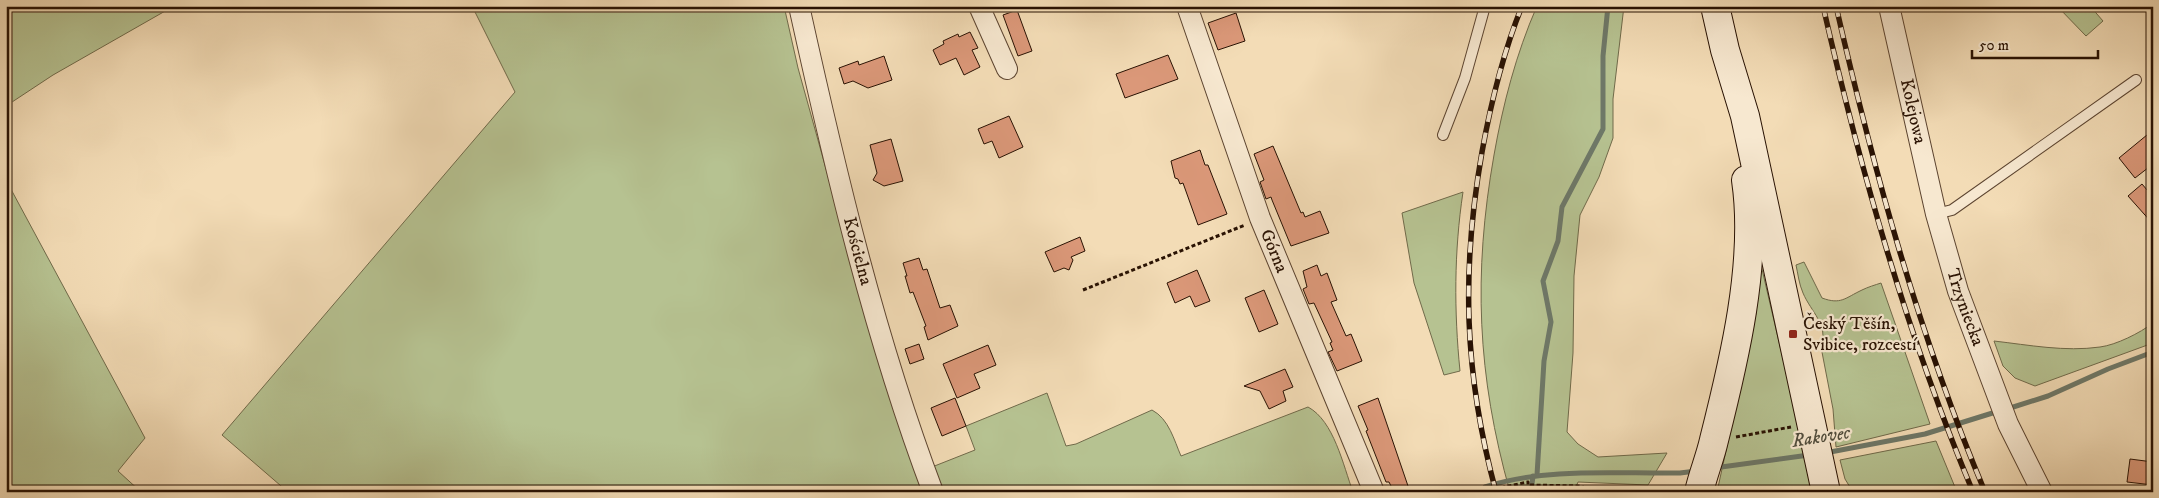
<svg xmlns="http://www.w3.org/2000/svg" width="2159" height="498" viewBox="0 0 2159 498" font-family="'IM FELL DW Pica',serif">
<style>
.green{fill:#b6c291;stroke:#706a4a}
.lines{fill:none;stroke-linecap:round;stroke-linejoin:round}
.stream{stroke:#6e7868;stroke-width:5}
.building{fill:#db9879;stroke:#291203}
.service-casing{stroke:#5c4430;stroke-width:12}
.minor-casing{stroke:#5c4430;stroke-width:22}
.secondary-casing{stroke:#291203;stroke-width:30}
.path{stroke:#291203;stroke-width:3;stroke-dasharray:4 2.5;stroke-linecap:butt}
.service{stroke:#f7e8d0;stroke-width:10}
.minor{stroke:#f7e8d0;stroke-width:20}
.secondary{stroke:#f7e8d0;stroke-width:28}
.rail-casing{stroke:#291203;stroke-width:5.5}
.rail{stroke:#f7e8d0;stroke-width:4;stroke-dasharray:11;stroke-linecap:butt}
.poi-dot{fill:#8f2418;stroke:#f7e8d0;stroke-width:2}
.labels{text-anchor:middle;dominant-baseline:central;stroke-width:4.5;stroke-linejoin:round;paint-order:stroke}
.street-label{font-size:18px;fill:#291203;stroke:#f7e8d0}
.poi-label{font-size:18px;fill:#291203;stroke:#f7e8d0;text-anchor:start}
.water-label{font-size:19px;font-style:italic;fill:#514e3e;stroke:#f7e8d0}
</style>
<rect width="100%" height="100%" fill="#f3dcb6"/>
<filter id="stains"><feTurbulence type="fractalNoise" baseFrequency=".004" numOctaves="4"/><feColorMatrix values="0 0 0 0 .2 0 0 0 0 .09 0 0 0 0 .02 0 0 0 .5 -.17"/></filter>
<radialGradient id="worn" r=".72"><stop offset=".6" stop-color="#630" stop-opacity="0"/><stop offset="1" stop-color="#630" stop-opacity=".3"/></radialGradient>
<g class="green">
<path d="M6,6H174L53,75L6,106Z"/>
<path d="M472,6H784L798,68L879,360L924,492H288L222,435L515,92Z"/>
<path d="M1537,6H1624L1613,99V138L1599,177L1580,215L1574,276L1573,353L1567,432L1578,444L1598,457L1667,453L1648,485L1578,482L1574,492H1510C1477,375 1473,274 1494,155C1503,104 1516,54 1537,6Z"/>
<path d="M2057,6H2090L2103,21L2086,36Z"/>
<path d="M6,180L145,438L118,471L141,492H6Z"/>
<path d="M1463,192C1454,252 1454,311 1460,371L1444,375L1414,283L1402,213Z"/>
<path d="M1804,262L1822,298C1841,305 1845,298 1862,290C1868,287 1875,285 1881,283L1930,424L1836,447L1833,409L1821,347C1829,325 1811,312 1803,293C1799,284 1798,274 1796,265Z"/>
<path d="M1761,265L1793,402L1812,492H1717L1756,313Z"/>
<path d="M2153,323V343L2035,386L2015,378L2003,366L1994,341C2029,345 2065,352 2100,347C2116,345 2140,333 2153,323Z"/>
<path d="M1047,393L1066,446L1076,444L1152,410C1169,419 1174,440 1181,456L1308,407C1334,421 1343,465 1353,492H941L932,467L975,450L966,426Z"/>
<path d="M1936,441L1957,492H1853L1845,479L1840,460Z"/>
</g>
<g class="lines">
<g class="stream">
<path d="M2007,409L2048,396L2108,369L2153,352"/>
<path d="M1825,453L1925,434L1999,411"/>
<path d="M1714,468L1809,455"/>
<path d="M1537,475L1544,361L1551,322L1543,281L1558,241L1562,207L1603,129V56L1608,6"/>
<path d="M1483,492L1485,487C1547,467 1616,474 1680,473L1696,471"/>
<path d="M1531,492L1533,476"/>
</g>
</g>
<g class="building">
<path d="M1017,10L1032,51L1018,56L1003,15Z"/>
<path d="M1236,13L1245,41L1218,50L1208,23Z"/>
<path d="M970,32L978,48L972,50L980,67L964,75L956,58L940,65L933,50L944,44L943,41L958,34L959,37Z"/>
<path d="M1168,55L1178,79L1125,98L1116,74Z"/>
<path d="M884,56L892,80L868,88L853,81L844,84L839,68L858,61L859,65Z"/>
<path d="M1009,116L1023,147L999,158L992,141L984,144L978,129Z"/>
<path d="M2153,130V164L2135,178L2119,158Z"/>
<path d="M891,139L903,181L884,186L873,180L877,173L870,145Z"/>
<path d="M1273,146L1301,213L1303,212L1305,217L1320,211L1329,233L1291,246L1272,200L1271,197L1266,199L1260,182L1264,180L1254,154Z"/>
<path d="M1200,150L1205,165H1208L1227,214L1198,225L1183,183L1180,184L1178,179L1175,178L1171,161Z"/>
<path d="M2142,184L2153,197V224L2128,196Z"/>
<path d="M1080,237L1085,251L1071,257L1073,260L1069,270L1064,268L1054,272L1045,252Z"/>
<path d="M919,258L923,270L927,269L940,308L950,305L958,326L928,340L924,327L926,326L913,292L910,293L905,276H907L903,263Z"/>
<path d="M1317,265L1321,276L1327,273L1337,300L1331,302L1346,336L1351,334L1362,361L1337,371L1328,352L1333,350L1330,343L1332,342L1314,303L1309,304L1303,289L1307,287L1303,271Z"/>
<path d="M1197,270L1210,301L1195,307L1190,296L1175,303L1167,283Z"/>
<path d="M1264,290L1278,324L1259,332L1245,298Z"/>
<path d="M919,344L924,359L910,364L905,349Z"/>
<path d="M988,345L996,365L974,374L980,388L957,398L943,364Z"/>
<path d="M1285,369L1293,387L1283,391L1286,401L1269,409L1260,391L1244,386Z"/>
<path d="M955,398L966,426L942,436L931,408Z"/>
<path d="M1378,398L1408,486L1394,492L1389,482H1386L1366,431L1368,430L1358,406Z"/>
<path d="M2130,459L2153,462V485L2127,482Z"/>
</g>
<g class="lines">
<defs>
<g id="service">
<path d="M1443,135L1465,78L1485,6"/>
<path d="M1936,214L1952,210L2136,80"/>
</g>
<g id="minor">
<path id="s1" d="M799,6C835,169 874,336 933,492"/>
<path d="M979,6L1007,69"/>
<path id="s2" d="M1187,6L1260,218L1374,492"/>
<path id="s3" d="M1889,6L1936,214L1958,291L2008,424L2042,492"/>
</g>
<g id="secondary">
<path d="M1715,6L1725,50L1745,116L1826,492"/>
<path d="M1699,492C1703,474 1710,458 1714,440C1734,361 1758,262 1746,180"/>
</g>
</defs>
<use href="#service" class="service-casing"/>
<use href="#minor" class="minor-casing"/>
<use href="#secondary" class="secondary-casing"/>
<g class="path">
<path d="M1083,290L1245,225"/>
<path d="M1736,437L1791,427"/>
<path d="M1496,492L1504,487L1528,482V485L1582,486L1585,492"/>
</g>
<use href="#service" class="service"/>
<use href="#minor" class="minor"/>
<use href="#secondary" class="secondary"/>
<defs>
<g id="rail">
<path d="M1823,6C1861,172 1907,335 1973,492"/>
<path d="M1836,6C1874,172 1919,335 1985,492"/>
<path d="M1496,492C1464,374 1461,271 1482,152C1491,102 1503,53 1522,6"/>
</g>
</defs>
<use href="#rail" class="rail-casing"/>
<use href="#rail" class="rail"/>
</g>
<rect class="poi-dot" x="1788" y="329" width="10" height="10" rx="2.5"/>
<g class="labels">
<g class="street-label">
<text stroke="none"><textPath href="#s3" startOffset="108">Kolejowa</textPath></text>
<text stroke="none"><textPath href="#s1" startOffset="252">Kościelna</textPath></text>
<text stroke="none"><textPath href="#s2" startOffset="260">Górna</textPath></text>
<text stroke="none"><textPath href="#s3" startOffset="311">Trzyniecka</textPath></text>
</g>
<g class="poi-label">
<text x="1803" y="324">Český Těšín,<tspan x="1803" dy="21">Svibice, rozcestí</tspan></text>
</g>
<g class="water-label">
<text transform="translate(1821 437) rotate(-9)">Rakovec</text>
</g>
</g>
<rect width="2159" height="498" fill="none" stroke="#f3dcb6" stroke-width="25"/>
<rect x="8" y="8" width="2144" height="483" fill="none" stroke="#291203" stroke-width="2.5"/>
<rect x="12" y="12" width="2134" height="473" fill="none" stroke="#291203"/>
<path d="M1972 50v8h126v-8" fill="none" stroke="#291203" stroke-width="2.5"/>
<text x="1979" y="50" font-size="15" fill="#291203" stroke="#f7e8d0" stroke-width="4" paint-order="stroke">50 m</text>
<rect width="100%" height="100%" filter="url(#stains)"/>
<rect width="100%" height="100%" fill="url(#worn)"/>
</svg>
